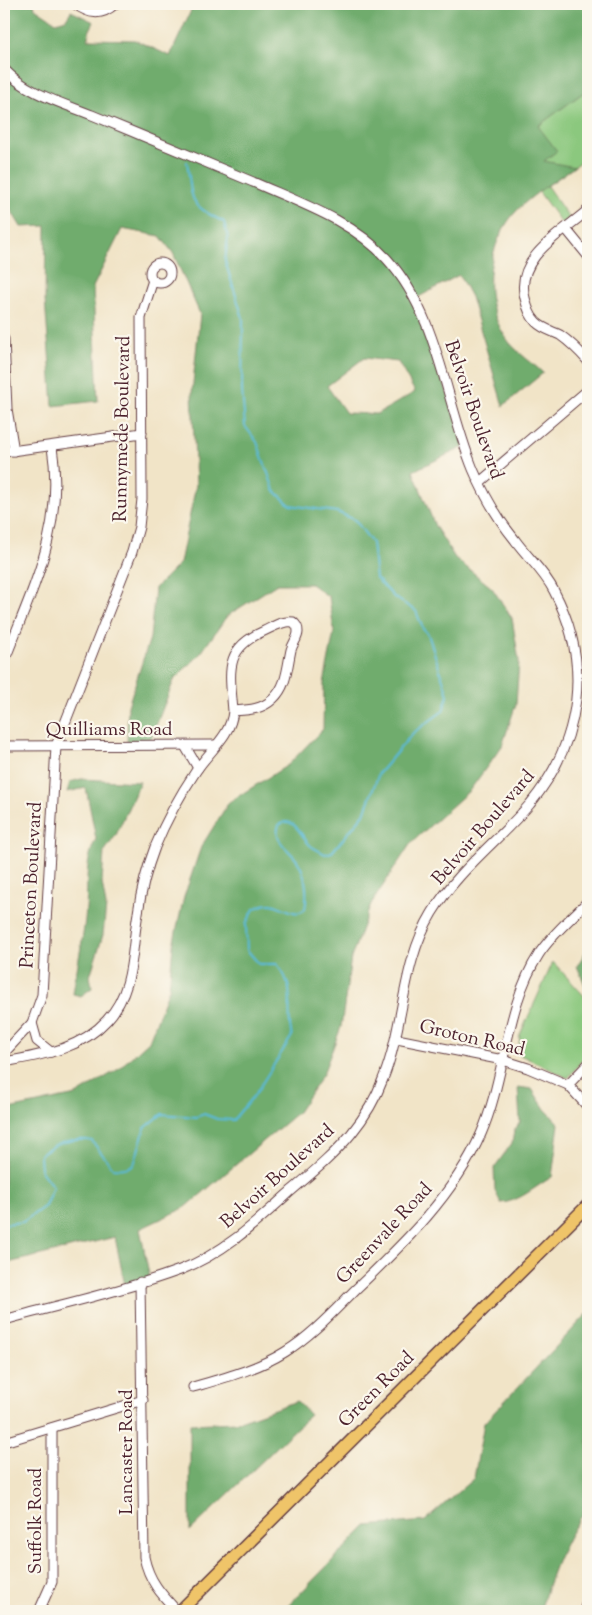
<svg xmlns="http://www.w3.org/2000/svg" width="592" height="1615" viewBox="0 0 592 1615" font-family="'Sorts Mill Goudy',serif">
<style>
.green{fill:#8bc87e;stroke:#6a7454}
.forest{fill:#70ac6d;stroke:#5d664c;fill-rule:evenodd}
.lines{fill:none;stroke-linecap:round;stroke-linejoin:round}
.stream{stroke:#5abad8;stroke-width:2}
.minor-casing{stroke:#633d42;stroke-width:11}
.major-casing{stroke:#633d42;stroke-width:14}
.minor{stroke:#fff;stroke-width:9}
.major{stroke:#efc469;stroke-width:11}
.labels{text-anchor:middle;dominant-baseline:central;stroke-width:4.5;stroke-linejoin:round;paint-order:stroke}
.street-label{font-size:19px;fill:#4a1f2b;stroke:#fbf7ec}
</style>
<rect width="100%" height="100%" fill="#fbf7ec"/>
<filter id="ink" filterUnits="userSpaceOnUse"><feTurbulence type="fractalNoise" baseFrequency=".02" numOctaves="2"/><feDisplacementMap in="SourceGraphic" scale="10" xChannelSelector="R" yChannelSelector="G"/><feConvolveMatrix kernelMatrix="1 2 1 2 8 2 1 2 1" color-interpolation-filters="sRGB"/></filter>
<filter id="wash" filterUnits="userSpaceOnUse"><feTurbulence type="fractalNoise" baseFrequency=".0096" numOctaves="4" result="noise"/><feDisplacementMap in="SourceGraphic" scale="20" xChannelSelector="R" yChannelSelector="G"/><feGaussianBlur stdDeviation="1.12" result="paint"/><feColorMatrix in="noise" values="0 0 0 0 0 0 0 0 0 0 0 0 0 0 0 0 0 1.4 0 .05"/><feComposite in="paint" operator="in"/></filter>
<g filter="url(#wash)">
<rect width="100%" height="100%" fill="#f1e4c7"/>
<g class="green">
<path d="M588,89V157L547,186L569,218L562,224L526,174L538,126Z"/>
<path d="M553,962L588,1000V1053L568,1078L518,1054L520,1035Z"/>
</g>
<g class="forest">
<path d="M4,4H34L35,8L56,22L66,19L71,11L94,22L89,32L88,39L135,40L170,56L194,4H588V89L538,126L557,151L544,161L574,167C554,181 520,202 507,223C484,259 483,308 509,342C518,353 533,363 543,373L503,406L471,297L459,275L415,299L466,446L413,471L435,526L455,558L492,588L512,618L519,661L516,704L502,746L470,790L411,843L371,904L351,958L341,1027L323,1074L298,1112L186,1207L140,1229L150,1279L125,1286L115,1237L4,1264V1110L76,1095L117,1070L149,1041L169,989L173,945L184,897L201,847L229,802L288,765L323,729L324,683L334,632L329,597L311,584H277L227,616L201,653L174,680L148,746H127L128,706L150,638L155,588L180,563L196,485L192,393L200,314L173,253L160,236L122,229L93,287L98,401L53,406L45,300L46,226L21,227L4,199L7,174L4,169ZM364,358L398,362L415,392L377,414L346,413L327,386Z"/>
<path d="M81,779L140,782L116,835L104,852L102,883L106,906L103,935L90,976L92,988L81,996L73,994C77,965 84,937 86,908C88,884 84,862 96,839L86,788L67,792L70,782Z"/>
<path d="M588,948V992L577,966Z"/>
<path d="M518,1087L532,1089L545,1109L559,1124L552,1177C536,1186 519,1202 501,1203L495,1191L494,1168L512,1143L514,1131L520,1122Z"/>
<path d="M588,1313V1508C563,1539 552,1573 540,1611H283L366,1526L425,1521L474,1478L484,1423Z"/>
<path d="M297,1401L310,1415L190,1531V1424L237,1422Z"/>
</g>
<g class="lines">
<path class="stream" d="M4,1224L23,1222L45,1206L53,1187L41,1171L40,1155C52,1143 76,1137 92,1141L113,1168C121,1169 128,1169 134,1164L145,1128L162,1114L196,1117L204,1114L217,1119L233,1120L256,1093L292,1036C284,1006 299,992 277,964H259L247,950L246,924L254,909C259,906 264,904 270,904C281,904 295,919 305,909C308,894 306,875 298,862C291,850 272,842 279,825C294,813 302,839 311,846C315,849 320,851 325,854L332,852L364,814L379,773L413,733L443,711L448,695L428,634L423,629L416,611L394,597L376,578L372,543L355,520L337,512L290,505L274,490L257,442L245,426L242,390L243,318L225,261L228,237L224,222C186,204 193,199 187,162"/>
</g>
</g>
<g filter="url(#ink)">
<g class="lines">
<defs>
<g id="minor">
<path d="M75,4C89,14 101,17 115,4"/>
<path d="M4,69C26,93 62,103 92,115C146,137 200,160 253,182C300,203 352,220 387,259C439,316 445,401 473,469C484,495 498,519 515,540C528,558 544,571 554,591C592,663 582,741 530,804C498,841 458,870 432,913C401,964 405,1024 383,1079C376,1098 364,1118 351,1134C334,1155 312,1173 291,1191C258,1221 223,1254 180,1270C123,1291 62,1304 4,1320"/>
<path d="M588,210C563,232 514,258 525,298C527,307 530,316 536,322C543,329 552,331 560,335C570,342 580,352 588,361"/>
<path d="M566,229L588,256"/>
<circle cx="160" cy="273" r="10"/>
<path d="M4,339L7,409L14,451"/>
<path d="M4,452L142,433"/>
<path d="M480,482L588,390"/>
<path d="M4,662C32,589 65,528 52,447"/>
<path d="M4,746L215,745"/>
<path d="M185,746L198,768"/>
<path d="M32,1023L37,1041L51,1052"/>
<path d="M397,1039L503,1060L528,1068L568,1085L588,1107"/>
<path d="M4,1053L32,1023L42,995L56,746L132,552L139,527L142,499L141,318L153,280"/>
<path d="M4,1062C41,1055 80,1050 107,1020C135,990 131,951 138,913C141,891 147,868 155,847C166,820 180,795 196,771C209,751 231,736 233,711C248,710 261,710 273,699C287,686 287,668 291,650C293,643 298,638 298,632C298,627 297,625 293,622C283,620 273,627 264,631C223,649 230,672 233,711"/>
<path d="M568,1085L588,1064"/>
<path d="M140,1282L144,1557C149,1581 161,1594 177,1611"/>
<path d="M193,1387C224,1378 258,1369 285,1352C311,1336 332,1313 353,1292C402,1245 453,1197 481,1134C506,1076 505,1007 539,954C552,934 572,918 588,901"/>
<path d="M4,1442L143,1400"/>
<path d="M39,1611L52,1582V1428"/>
<path d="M584,1611L588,1599"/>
</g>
<path id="major" d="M180,1611L588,1205"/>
</defs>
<use href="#minor" class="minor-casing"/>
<use href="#major" class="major-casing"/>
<use href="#minor" class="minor"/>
<use href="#major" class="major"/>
</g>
</g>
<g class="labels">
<g class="street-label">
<text transform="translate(473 410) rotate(71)">Belvoir Boulevard</text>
<text transform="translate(123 429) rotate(-89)">Runnymede Boulevard</text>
<text x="109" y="730">Quilliams Road</text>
<text transform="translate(484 828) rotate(-49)">Belvoir Boulevard</text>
<text transform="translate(32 885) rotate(-87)">Princeton Boulevard</text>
<text transform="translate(472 1039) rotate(13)">Groton Road</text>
<text transform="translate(278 1177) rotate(-42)">Belvoir Boulevard</text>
<text transform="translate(385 1234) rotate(-47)">Greenvale Road</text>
<text transform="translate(377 1390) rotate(-45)">Green Road</text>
<text transform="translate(127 1452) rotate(-90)">Lancaster Road</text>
<text transform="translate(36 1521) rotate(-90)">Suffolk Road</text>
</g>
</g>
<rect width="592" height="1615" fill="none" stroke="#fbf7ec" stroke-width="20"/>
</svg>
